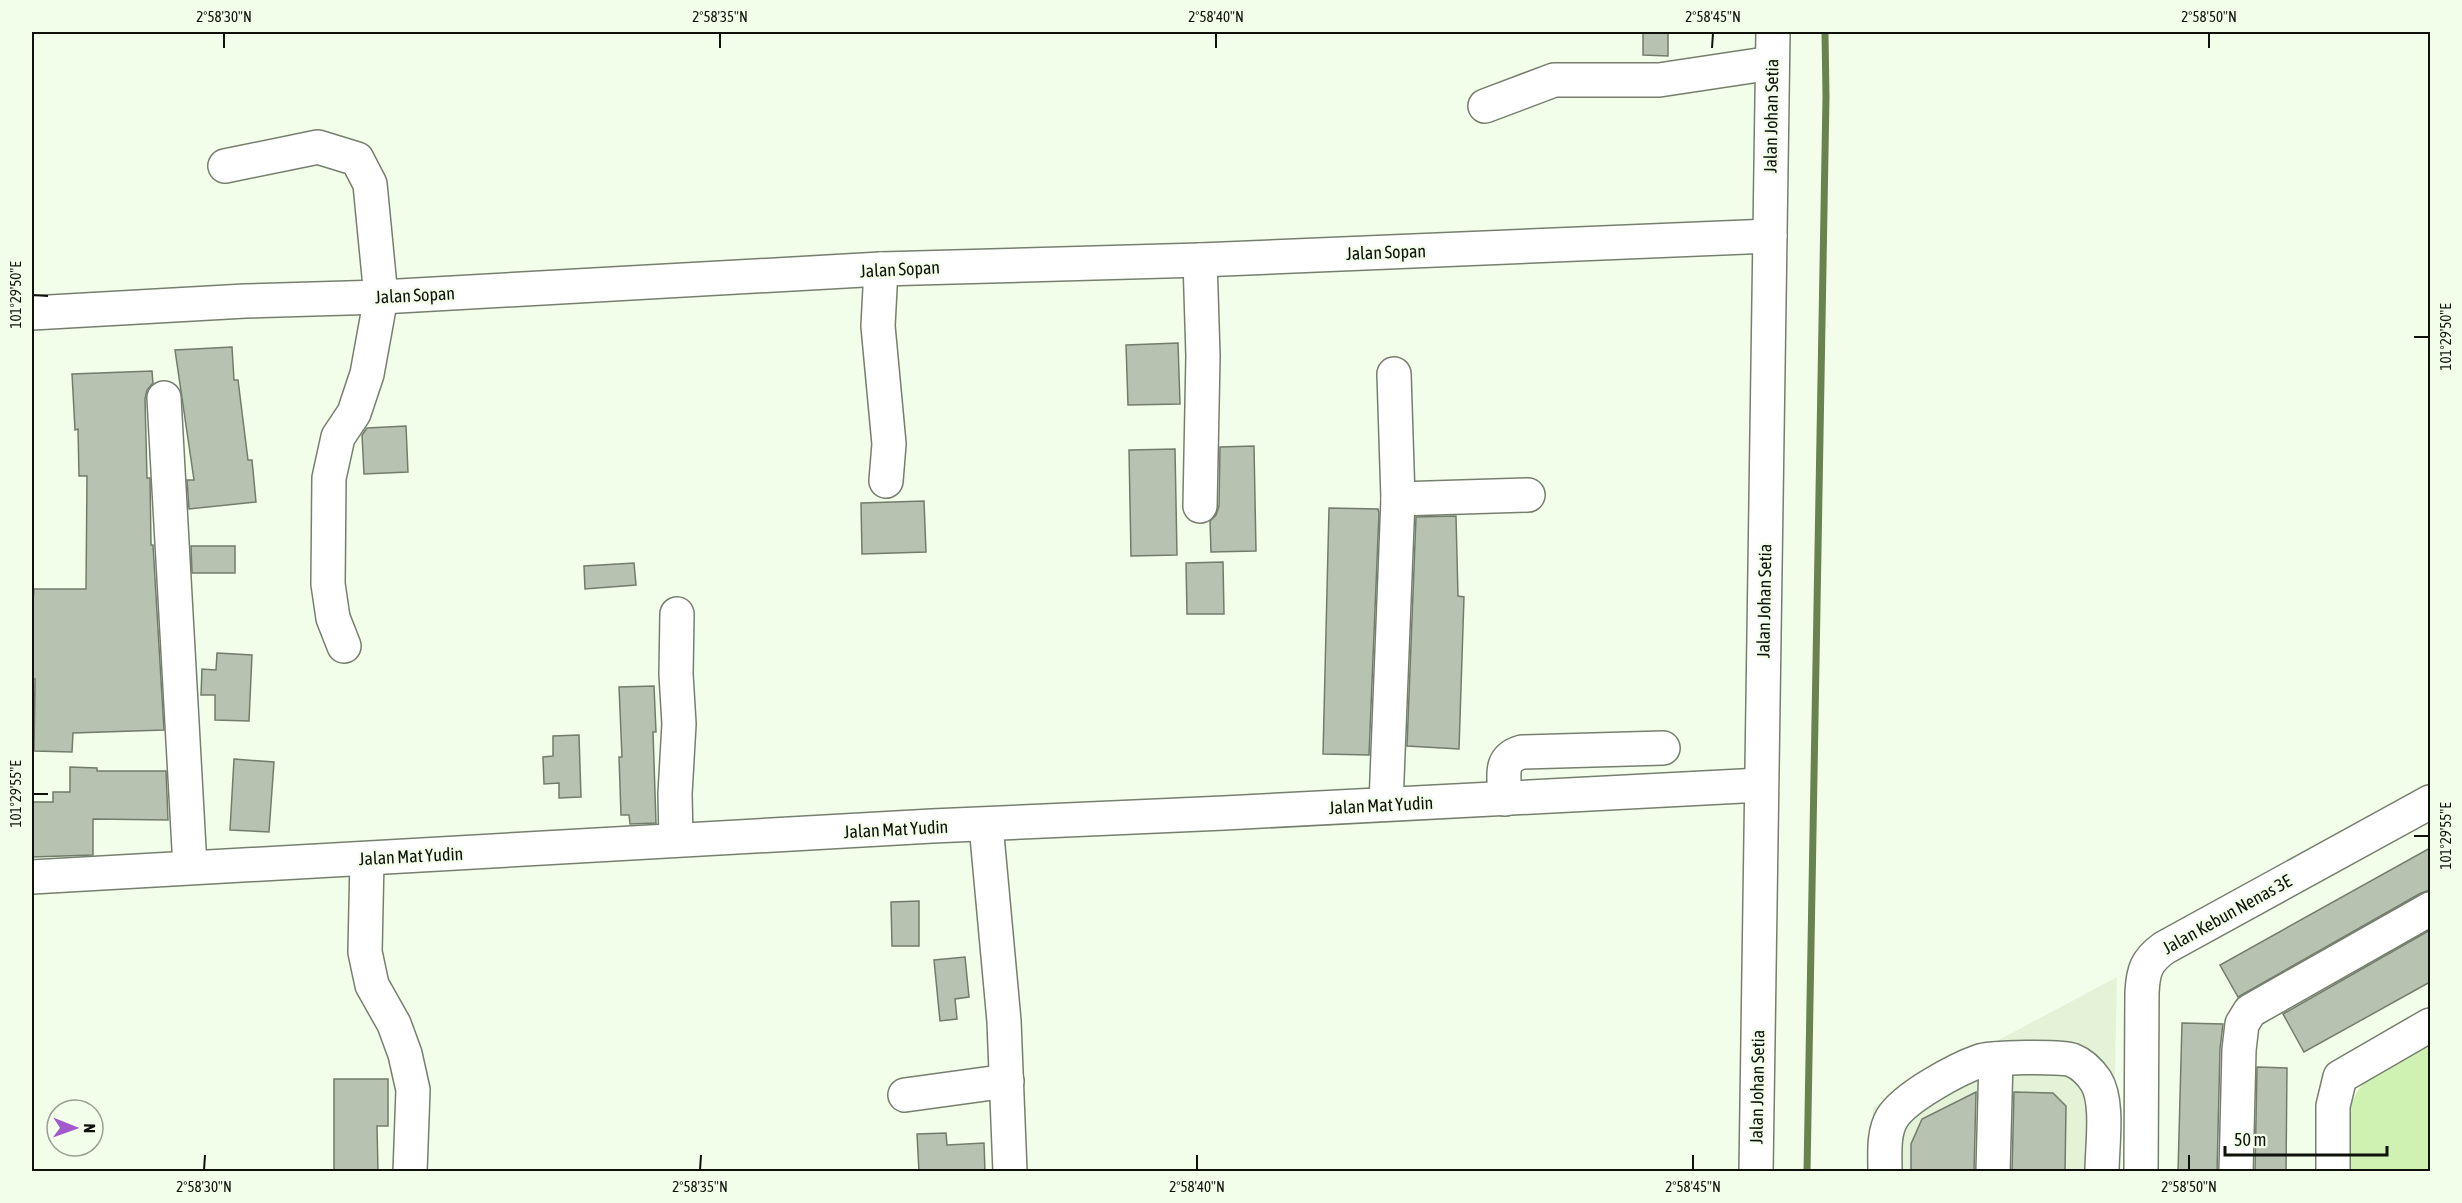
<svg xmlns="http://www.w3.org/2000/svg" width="2462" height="1203" viewBox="0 0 2462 1203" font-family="'Asap Condensed',sans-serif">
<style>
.built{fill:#e4f3d8}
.green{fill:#cff1b2}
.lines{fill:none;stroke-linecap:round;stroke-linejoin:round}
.stream{stroke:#68834e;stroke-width:7}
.building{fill:#b8c2b0;stroke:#737c6b;stroke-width:1.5}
.minor-casing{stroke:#767f6e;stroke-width:36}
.major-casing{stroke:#767f6e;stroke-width:36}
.minor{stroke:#fff;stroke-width:33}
.major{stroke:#fff;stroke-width:33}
.ticks{fill:none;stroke:#0e120b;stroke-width:2}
.labels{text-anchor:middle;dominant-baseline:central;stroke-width:4.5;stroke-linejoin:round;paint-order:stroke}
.street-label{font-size:18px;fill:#0e120b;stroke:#f3feea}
.neatline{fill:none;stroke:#0e120b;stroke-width:2}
.ticks-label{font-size:15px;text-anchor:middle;fill:#0e120b}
</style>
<rect width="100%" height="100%" fill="#f3feea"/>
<path class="built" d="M2117,977L2113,1171L1872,1172L1873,1107Z"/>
<path class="green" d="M2430,1041V1171L2349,1172C2350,1154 2347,1123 2351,1107C2359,1072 2402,1057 2430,1041Z"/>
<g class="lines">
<path class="stream" d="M1807,1172L1826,97L1825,32"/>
</g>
<g class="building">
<path d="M1643,32H1668V56L1643,55Z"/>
<path d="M1178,343L1180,404L1128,405L1126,345Z"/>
<path d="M232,347L234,380H238L248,460H252L256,502L189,509L187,480H194L175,350Z"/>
<path d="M152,371L153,383L147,390L145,399L147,478H150L151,545H153L164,730L73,733L72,752L34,751L35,679H32V600H33L34,589H86L87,476H79L78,429L75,430L72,374Z"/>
<path d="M406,426L408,472L364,474L362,435L367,428Z"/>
<path d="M1254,446L1256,551L1211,552L1210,521L1216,515L1219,506L1220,447Z"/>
<path d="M1175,449L1177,555L1131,556L1129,450Z"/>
<path d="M924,501L926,552L862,554L861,503Z"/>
<path d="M1329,508L1378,509L1379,513L1369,755L1323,754Z"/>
<path d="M1456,516L1458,596L1464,597L1459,749L1407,746L1416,517Z"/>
<path d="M191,546H235V573H192Z"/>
<path d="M1223,562L1224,614H1187L1186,563Z"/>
<path d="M634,563L636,585L585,589L584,566Z"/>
<path d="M217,653L252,655L249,721L215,720V695H201L202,669L216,670Z"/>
<path d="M654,686L656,732H653L656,823L630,824L629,815H621L619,757H622L619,687Z"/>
<path d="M579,735L581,797L559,798V783L544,784L543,757L553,756V736Z"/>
<path d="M234,759L274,762L269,832L230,830Z"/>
<path d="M70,767L97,768V771H166L168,820L93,819V855L32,857V802H53V792H70Z"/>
<path d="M2430,848V890L2421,893L2238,997L2220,965Z"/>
<path d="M919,901V946H892L891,902Z"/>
<path d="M2430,930V982L2304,1052L2283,1014Z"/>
<path d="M965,957L969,997L955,999L957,1019L940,1021L934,960Z"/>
<path d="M2182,1023L2223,1024L2220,1049L2217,1172H2178Z"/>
<path d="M2257,1067L2287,1068L2286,1172H2255Z"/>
<path d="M334,1079H388V1126H377L378,1172H334Z"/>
<path d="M1976,1092L1974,1172H1911V1144L1922,1119Z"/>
<path d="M2014,1092L2053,1093L2066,1106L2065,1172H2012Z"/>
<path d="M946,1133L947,1145L984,1143L985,1172H919L917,1134Z"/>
</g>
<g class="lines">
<defs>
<g id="minor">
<path d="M1485,106L1554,80H1659L1772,63"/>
<path d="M225,166L318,147L357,159L370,184L381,297L367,374L354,413L338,437L329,478L328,584L333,618L344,646"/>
<path d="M881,269L878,326L889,444L886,481"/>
<path d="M32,313L245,301L381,297L881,269L1200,260L1770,236"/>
<path d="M164,398L190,867"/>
<path d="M1398,499L1528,495"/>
<path d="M1200,506L1203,356L1200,260"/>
<path d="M1505,799C1505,778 1497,759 1522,752L1663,748"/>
<path d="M1386,804L1398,499L1394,374"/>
<path d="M986,825L1004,1021L1010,1172"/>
<path d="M676,840L675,794L679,724L676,674L677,614"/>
<path d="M367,859L365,952L372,985L394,1024L405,1054L413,1090L410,1172"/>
<path d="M32,877L932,826L1224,813L1761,785"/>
<path d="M905,1095L1007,1081"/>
<path d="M1885,1172C1885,1154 1883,1133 1892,1118C1905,1097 1957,1069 1980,1061C1990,1057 2063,1056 2072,1060C2082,1064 2090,1072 2096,1081C2109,1102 2102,1146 2102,1172"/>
<path d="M1993,1172L1996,1059"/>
<path d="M2141,1172L2142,993C2143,971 2146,961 2164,948L2430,802"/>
<path d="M2236,1172L2239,1050L2242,1024L2250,1011L2430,909"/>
<path d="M2333,1172V1106L2340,1077L2430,1025"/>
</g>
<path id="major" d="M1756,1172L1773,32"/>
</defs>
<use href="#minor" class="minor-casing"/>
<use href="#major" class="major-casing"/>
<use href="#minor" class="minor"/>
<use href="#major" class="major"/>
</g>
<path class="ticks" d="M224,48V33M720,48V33M1216,48V33M1712,48L1713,33M2209,48V33M33,295L48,296M2414,337H2429M33,794H48M2414,836H2429M204,1170L205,1155M700,1170L701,1155M1197,1170V1155M1693,1170V1155M2189,1170V1155"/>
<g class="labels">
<g class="street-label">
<text transform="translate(1771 116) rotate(-89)">Jalan Johan Setia</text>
<text transform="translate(1386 252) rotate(-2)">Jalan Sopan</text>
<text transform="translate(900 269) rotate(-3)">Jalan Sopan</text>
<text transform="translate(415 295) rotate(-3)">Jalan Sopan</text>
<text transform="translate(1764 601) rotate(-89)">Jalan Johan Setia</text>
<text transform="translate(1381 805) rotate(-3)">Jalan Mat Yudin</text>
<text transform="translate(896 829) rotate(-3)">Jalan Mat Yudin</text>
<text transform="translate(411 856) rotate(-3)">Jalan Mat Yudin</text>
<text transform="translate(2227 914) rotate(-29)">Jalan Kebun Nenas 3E</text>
<text transform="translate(1757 1087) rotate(-89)">Jalan Johan Setia</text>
</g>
</g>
<rect width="2462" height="1203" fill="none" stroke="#f3feea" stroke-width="66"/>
<g transform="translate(75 1128) rotate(91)"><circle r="28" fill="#f3feea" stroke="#97a091" stroke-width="1.5"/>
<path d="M0-4.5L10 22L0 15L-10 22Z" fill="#a159cd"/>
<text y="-9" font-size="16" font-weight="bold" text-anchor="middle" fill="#0e120b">N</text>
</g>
<path d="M2225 1146v9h162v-9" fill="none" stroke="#0e120b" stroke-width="3"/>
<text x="2234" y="1146" font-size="18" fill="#0e120b" stroke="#f3feea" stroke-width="4.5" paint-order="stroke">50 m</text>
<rect x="33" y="33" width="2396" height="1137" class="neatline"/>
<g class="ticks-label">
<text x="224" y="22">2°58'30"N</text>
<text x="720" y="22">2°58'35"N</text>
<text x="1216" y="22">2°58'40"N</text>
<text x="1713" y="22">2°58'45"N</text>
<text x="2209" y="22">2°58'50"N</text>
<text transform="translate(16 295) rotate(-90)" y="5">101°29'50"E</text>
<text transform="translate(2446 337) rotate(-90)" y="5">101°29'50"E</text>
<text transform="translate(16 794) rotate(-90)" y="5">101°29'55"E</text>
<text transform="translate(2446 836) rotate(-90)" y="5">101°29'55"E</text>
<text x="204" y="1192">2°58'30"N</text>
<text x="700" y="1192">2°58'35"N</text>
<text x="1197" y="1192">2°58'40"N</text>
<text x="1693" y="1192">2°58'45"N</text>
<text x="2189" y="1192">2°58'50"N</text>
</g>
</svg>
